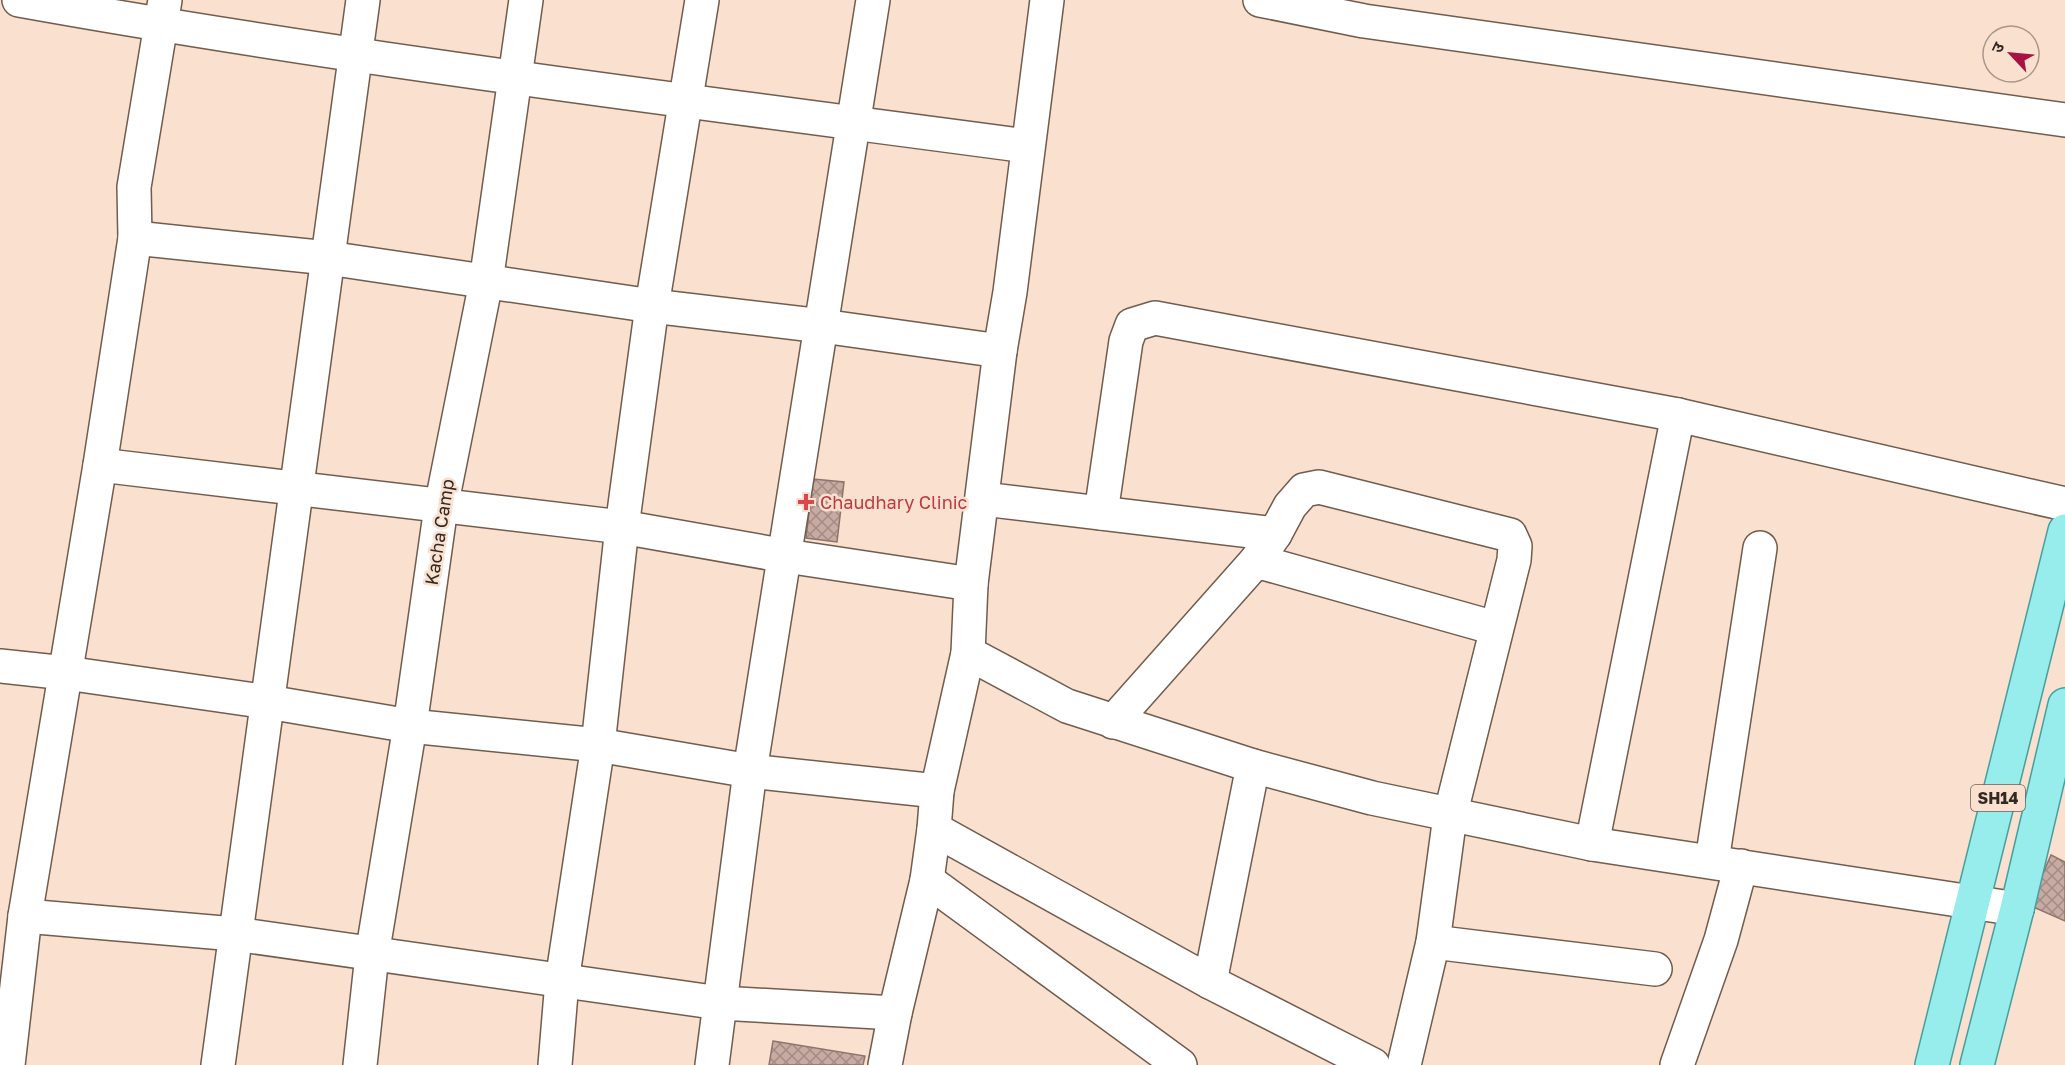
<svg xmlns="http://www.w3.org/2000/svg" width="2065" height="1065" viewBox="0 0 2065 1065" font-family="'Golos Text','Noto Sans Devanagari',sans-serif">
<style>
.building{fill:url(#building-cross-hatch);stroke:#8e746c;stroke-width:1.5}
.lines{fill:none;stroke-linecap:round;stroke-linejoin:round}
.minor-casing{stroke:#715c4e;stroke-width:36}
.primary-casing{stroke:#469f9d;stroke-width:36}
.minor{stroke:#fff;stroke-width:33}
.primary{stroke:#97ecec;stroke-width:33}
.health-dot{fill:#e0444e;stroke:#f9e0cf;stroke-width:2}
.labels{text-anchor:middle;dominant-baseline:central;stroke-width:5;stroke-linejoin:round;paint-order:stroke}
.shield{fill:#f9e0cf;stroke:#6e6057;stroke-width:1.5}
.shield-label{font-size:16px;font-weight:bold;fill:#332923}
.health-label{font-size:18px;fill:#be3a42;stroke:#f9e0cf;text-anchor:start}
.street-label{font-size:18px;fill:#332923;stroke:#f9e0cf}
</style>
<defs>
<pattern id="building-cross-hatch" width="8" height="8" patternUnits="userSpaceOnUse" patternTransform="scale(1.5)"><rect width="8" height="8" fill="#c7aba3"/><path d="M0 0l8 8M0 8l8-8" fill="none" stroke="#a28b84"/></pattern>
</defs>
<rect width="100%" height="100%" fill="#f9e0cf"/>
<g class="building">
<path d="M813,479L844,482L837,542L806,538Z"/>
<path d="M2051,855L2065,862V921L2029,905Z"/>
<path d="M773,1041L865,1056L863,1065H769Z"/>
</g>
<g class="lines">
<defs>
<g id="minor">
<path d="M19,0C354,60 690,101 1027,146"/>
<path d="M1260,0L1364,21L2065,120"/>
<path d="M135,238L328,258L652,306L822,326L1000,351"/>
<path d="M100,465L622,527L786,556L971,584"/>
<path d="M983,499L1275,534"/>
<path d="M1101,513L1126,341L1132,325L1155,318L1678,415L2065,504"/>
<path d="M1256,561L1495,628"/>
<path d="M968,653L1067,706L1253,766L1372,798L1592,844L2017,909"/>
<path d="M0,666L66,673L268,702L410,726L598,745L750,771L937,791"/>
<path d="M1113,722L1256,561L1275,534L1290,506L1304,490L1319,487L1510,535L1515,546L1514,560L1450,816L1433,942L1404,1065"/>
<path d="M934,829L1210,982L1373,1065"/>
<path d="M1592,844L1678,415"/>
<path d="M1712,861L1760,548"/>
<path d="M927,880L1180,1065"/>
<path d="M25,916L235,934L720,1003L895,1013"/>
<path d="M1433,942L1655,969"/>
<path d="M1210,982L1253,766"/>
<path d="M8,1065L25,916L100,465L135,238L134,187L165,0"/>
<path d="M218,1065L363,0"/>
<path d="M360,1065L372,955L410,726L441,507L486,282L526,0"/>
<path d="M555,1065L562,981L598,745L622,527L652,306L702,0"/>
<path d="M712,1065L750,771L873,0"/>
<path d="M885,1065L895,1013L927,880L934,829L937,791L968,653L971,584L1000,351L1010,292L1047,0"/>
<path d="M1677,1065L1721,940L1741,866"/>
</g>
<g id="primary">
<path d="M1932,1065L2065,531"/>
<path d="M1977,1065L2017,909L2065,705"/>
</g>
</defs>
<use href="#minor" class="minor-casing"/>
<use href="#primary" class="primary-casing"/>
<use href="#minor" class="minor"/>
<use href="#primary" class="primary"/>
</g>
<path class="health-dot" d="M803 493h6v6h6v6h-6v6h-6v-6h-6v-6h6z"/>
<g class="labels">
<rect class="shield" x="1971" y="785" width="54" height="26" rx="4.5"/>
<g class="shield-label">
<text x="1998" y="798">SH14</text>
</g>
<g class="health-label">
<text x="820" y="502">Chaudhary Clinic</text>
</g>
<g class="street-label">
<text transform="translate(439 532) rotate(-81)">Kacha Camp</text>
</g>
</g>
<g transform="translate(2011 54) rotate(296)"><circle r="28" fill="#f9e0cf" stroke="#aa978a" stroke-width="1.5"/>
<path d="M0-4.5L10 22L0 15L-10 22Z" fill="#a81241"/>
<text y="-9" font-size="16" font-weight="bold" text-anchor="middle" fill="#332923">उ</text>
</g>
</svg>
